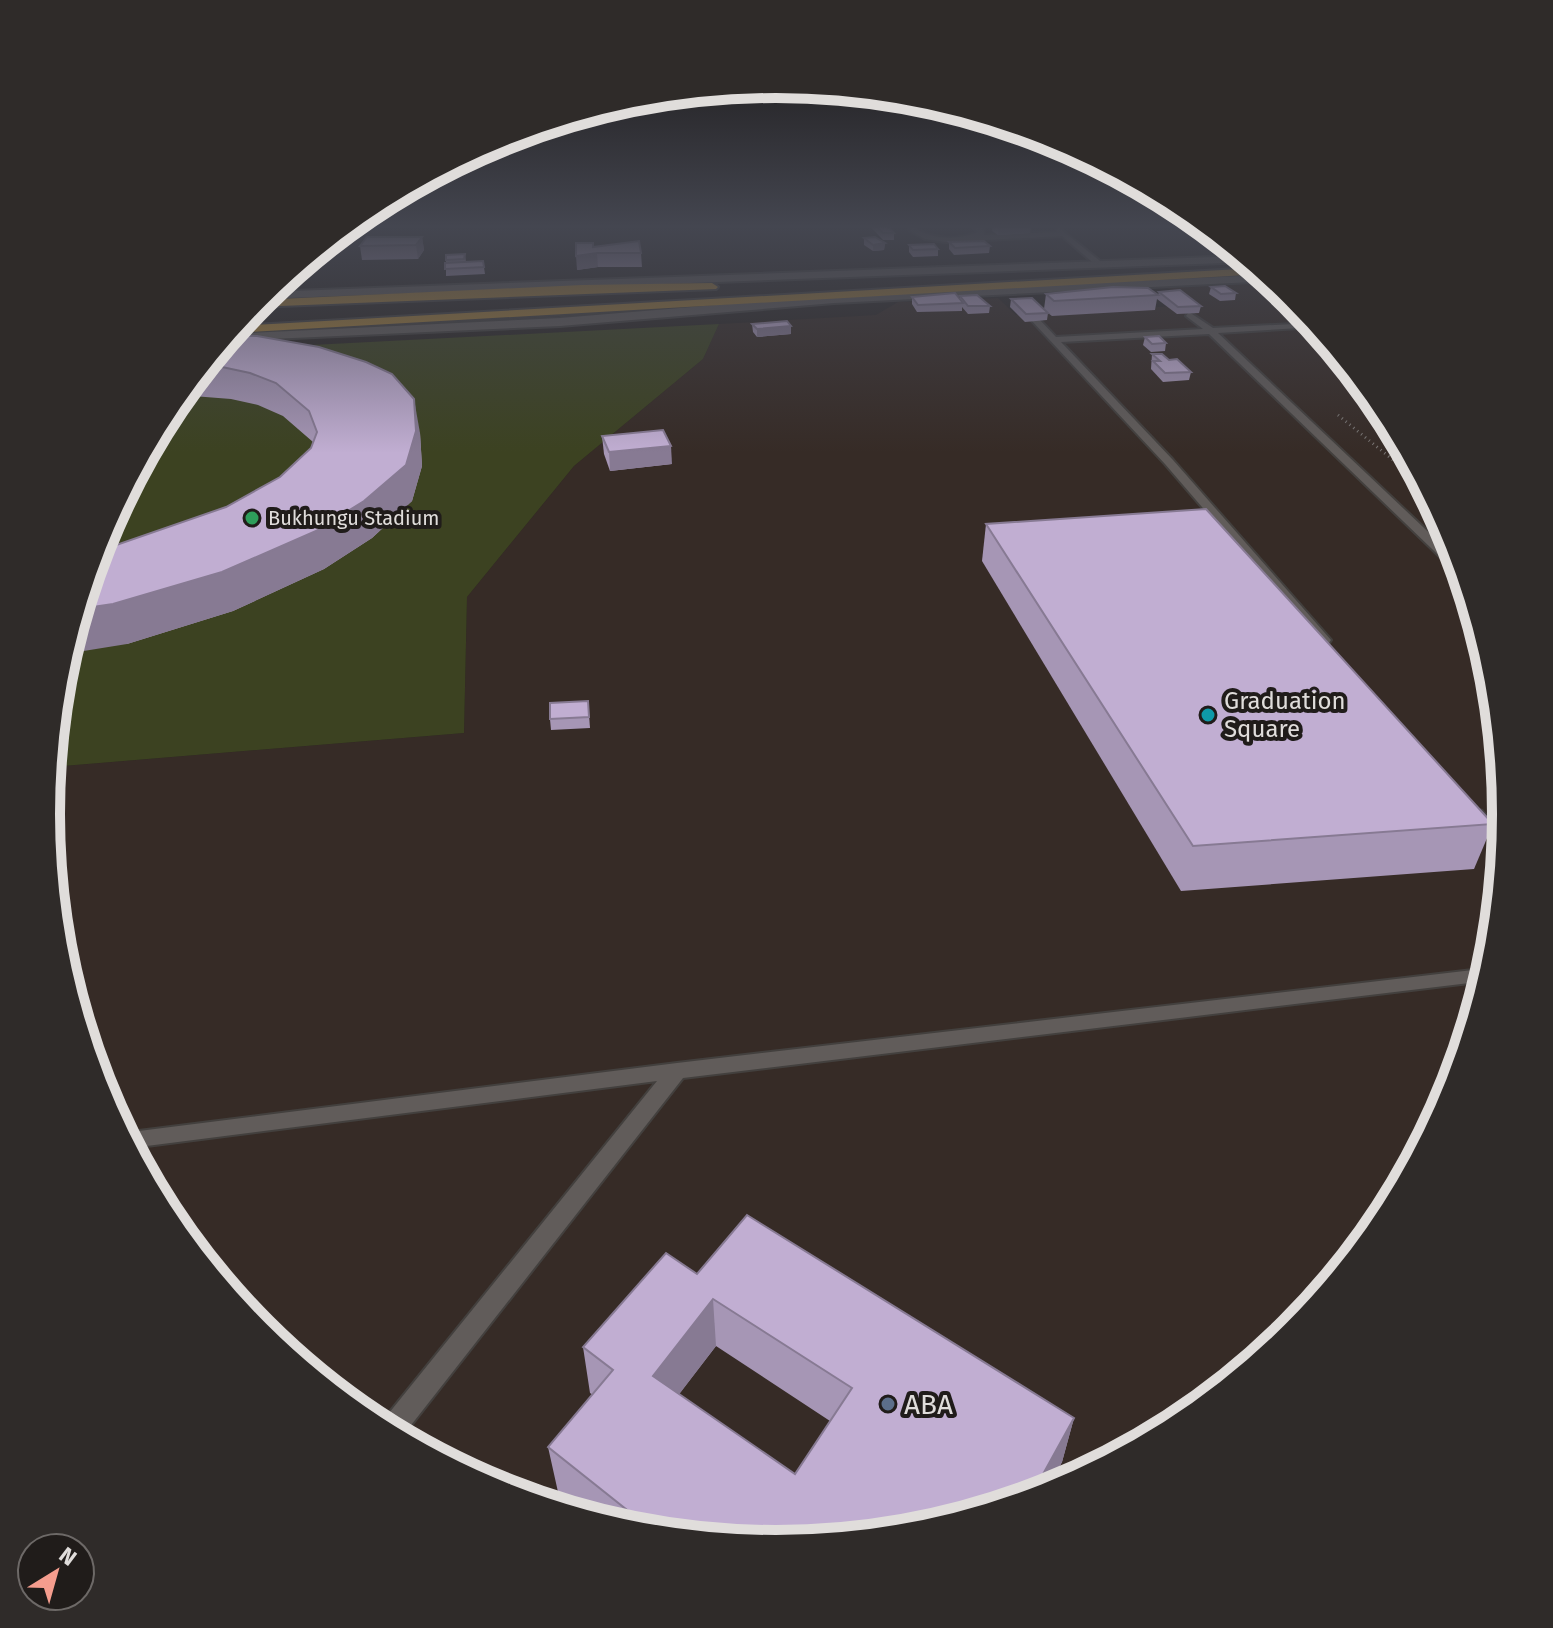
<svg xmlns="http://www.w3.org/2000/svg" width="1553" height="1628" viewBox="0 0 1553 1628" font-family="'Fira Sans',sans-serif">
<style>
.built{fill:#362b26}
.green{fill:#3c4221}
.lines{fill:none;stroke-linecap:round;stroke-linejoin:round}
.service-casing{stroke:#43403e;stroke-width:4}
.minor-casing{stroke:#43403e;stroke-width:4}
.trunk-casing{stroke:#43403e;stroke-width:4}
.path{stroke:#7b7775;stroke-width:3;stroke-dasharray:1 4;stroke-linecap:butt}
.service{fill:#615c5a;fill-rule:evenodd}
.minor{fill:#615c5a;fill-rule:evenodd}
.trunk{fill:#a47e37;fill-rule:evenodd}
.wall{fill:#a696b5;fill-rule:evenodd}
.shaded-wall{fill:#877a93}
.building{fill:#c1aed2;stroke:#877a93;stroke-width:2;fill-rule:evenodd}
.leisure-dot{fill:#2e9e5b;stroke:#201c1a;stroke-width:3}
.culture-dot{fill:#0f9aa8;stroke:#201c1a;stroke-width:3}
.service-dot{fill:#5c6f8a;stroke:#201c1a;stroke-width:3}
.labels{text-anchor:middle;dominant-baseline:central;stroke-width:8;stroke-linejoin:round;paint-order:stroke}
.far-poi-label{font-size:20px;fill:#e0dddb;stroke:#201c1a;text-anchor:start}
.poi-label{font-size:24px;fill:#e0dddb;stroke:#201c1a;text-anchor:start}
.near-poi-label{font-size:28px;fill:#e0dddb;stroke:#201c1a;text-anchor:start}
.rim{fill:none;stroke:#e0dddb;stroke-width:10}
</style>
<rect width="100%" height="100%" fill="#2a2523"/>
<path class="built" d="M1270,279L1293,298L1384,409L1452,535L1493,672L1507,814L1493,957L1451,1094L1384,1220L1293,1331L1182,1422L1056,1489L919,1531L634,1530L497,1489L370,1421L260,1330L169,1219L101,1093L60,956L46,814L51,767L464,733L467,597L574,466L703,359L719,324L876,315L898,302L998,298L1016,315L1193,305L1161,284Z"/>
<path class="green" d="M719,324L703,359L574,466L467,597L464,733L51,767L60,671L102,534L169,408L217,350Z"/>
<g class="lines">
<defs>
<g id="service">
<path d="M913,225H919L916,229C935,240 958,240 978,232L971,225L983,227L984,235L1057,232L1056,230L1059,228L1105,265L1098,267L1062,236L946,242L925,239L909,230Z"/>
<path d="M1189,312L1213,328L1314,323L1317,327L1218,333L1460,562L1464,575H1459L1209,334L1061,342L1173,460L1331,640L1329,643H1319L1165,464L1032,321L1039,319L1056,337L1203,329L1186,316Z"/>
<path d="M1476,809L1482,811L1505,837L1503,851L1498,850L1468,814Z"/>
<path d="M1490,968L1486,981L683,1078L401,1438L380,1426L381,1423L657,1081L131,1148L123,1133L677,1063Z"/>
</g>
<g id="minor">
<path d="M1242,256L1249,262L259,299L266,292Z"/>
<path d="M1265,275L1272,281L834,303L560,326L224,341L230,334L560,318L834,295Z"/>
</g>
<g id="trunk">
<path d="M1257,268L1264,274L231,333L237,326Z"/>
<path d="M712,283L718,287L716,289L252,307L258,300L582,285Z"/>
</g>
</defs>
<use href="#service" class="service-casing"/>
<use href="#minor" class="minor-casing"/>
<use href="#trunk" class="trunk-casing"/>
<path class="path" d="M1338,415L1426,487"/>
<use href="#service" class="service"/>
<use href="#minor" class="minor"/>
<use href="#trunk" class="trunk"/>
</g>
<g class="wall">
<path d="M869,225H894V228H890L894,233V240H883Z"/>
<path d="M993,225H1031L1030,233L998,235L992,231Z"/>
<path d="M422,237L424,250L418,259L362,260L360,246Z"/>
<path d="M864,238L885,243L884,250L873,251L864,245Z"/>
<path d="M949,242L990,246L989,253L954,255L949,249Z"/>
<path d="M909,245L938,249V256L913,257L909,252Z"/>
<path d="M593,247L641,253L642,267H598L577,270Z"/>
<path d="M465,254L466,262L483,261L485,274L446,276V260Z"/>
<path d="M298,266L289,281L279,282Z"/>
<path d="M1211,287L1236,293L1235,300L1220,301L1209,294Z"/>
<path d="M1159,292L1201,306L1199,313L1177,314L1157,299L1155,310L1052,316L1048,313L1047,320L1025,322L1010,307L1011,299L1044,309L1046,294L1158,295Z"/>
<path d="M960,296L990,306L989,313L968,314L962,307V311L917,312L912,304V297L960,299Z"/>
<path d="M752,324L791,326V334L757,337L753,332Z"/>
<path d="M229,335L420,433L422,466L412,501L372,538L324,569L233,611L127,644L103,551L226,507L280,477L311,448L313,442L283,416L258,405L231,399L180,395Z"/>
<path d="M1145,337L1166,343L1165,351L1151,352L1143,345Z"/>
<path d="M1152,354L1169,360L1191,372L1189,380L1163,382L1151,369Z"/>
<path d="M602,436L672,464L610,471L604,454Z"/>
<path d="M986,524L1493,824L1474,869L1181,891L982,561Z"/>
<path d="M588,701L590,728L551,730L550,719Z"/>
<path d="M697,1274L1074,1418L1062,1462L1046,1492L919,1531L776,1544L634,1530L589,1517L558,1492L548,1447L593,1395L590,1393L583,1347ZM716,1346L830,1421L795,1474L679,1394Z"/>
</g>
<g class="shaded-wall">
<path d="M999,225H1031L1030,233L998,235Z"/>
<path d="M422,237L424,250L418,259L416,245Z"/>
<path d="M885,243L884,250L873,251V245Z"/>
<path d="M597,253L598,267L577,270L576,256Z"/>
<path d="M298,266L289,281L288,275Z"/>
<path d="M791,326V334L757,337V329Z"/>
<path d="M414,399L420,433L422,466L412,501L372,538L324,569L233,611L127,644L65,654L79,609Z"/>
<path d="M671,446L672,464L610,471L609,452Z"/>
<path d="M713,1299L716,1346L658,1422L653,1376Z"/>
<path d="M1074,1418L1062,1462L1046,1492L1031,1497Z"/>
</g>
<g class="building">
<path d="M875,225H886L894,233H883Z"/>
<path d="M367,237H422L416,245L360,246Z"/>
<path d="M875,237L885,243L873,245L864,238Z"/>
<path d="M639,241L641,253H597L576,256V243H593V247Z"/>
<path d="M984,241L990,246L955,248L949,242Z"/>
<path d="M934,244L938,249L913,250L909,245Z"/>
<path d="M465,254L464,259L446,260V255Z"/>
<path d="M483,261L484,267L445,269V263Z"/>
<path d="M1225,286L1236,293L1221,294L1211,287Z"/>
<path d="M1113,287L1148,288L1158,295L1054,301L1046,294Z"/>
<path d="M1180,290L1201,306L1178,307L1159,292Z"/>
<path d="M955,293L963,303L918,305L912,297Z"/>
<path d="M977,295L990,306H968L960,296Z"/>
<path d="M1032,298L1048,313L1026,314L1011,299Z"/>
<path d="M787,321L791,326L757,329L752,324Z"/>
<path d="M229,335L257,336L319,347L366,362L392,374L414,399L416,431L406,465L364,501L316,531L222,572L113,604L79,609L96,552L226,507L280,477L311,448L317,432L309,411L276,383L250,373L222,367L204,365Z"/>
<path d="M1159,336L1166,343L1152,344L1145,337Z"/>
<path d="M1152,354H1162L1169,360L1177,359L1191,372L1165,373L1153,361H1160Z"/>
<path d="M663,430L671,446L609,452L602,436Z"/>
<path d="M1206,509L1493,824L1193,846L986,524Z"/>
<path d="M588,701L589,717L550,719V703Z"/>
<path d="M747,1215L1074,1418L1031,1496H1032L919,1531L776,1544L656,1533L548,1447L613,1370L583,1347L666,1253L697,1274ZM713,1299L852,1388L795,1474L653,1376Z"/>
</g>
<linearGradient id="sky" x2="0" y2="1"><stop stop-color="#171413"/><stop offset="0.5" stop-color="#444650"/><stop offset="1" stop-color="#444650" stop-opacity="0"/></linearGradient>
<rect width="1553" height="453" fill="url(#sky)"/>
<circle class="leisure-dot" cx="252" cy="518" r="8"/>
<circle class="culture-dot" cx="1208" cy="715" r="8"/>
<circle class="service-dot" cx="888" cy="1404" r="8"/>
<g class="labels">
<g class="far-poi-label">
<text x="268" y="518">Bukhungu Stadium</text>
</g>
<g class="poi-label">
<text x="1224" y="701">Graduation<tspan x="1224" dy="28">Square</tspan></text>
</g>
<g class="near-poi-label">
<text x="904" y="1404">ABA</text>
</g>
</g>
<path d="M0 0H1553V1628H0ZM60 814a716 716 0 1 1 1432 0a716 716 0 1 1-1432 0Z" fill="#2f2b29" fill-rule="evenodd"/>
<path class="rim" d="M60 814a716 716 0 1 1 1432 0a716 716 0 1 1-1432 0Z"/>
<g transform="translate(56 1572) rotate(37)"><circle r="38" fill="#201c1a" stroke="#6d6967" stroke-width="2"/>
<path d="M0-6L14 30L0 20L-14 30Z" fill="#f59d8e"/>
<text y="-12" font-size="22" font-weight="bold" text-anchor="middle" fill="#e0dddb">N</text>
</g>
</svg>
